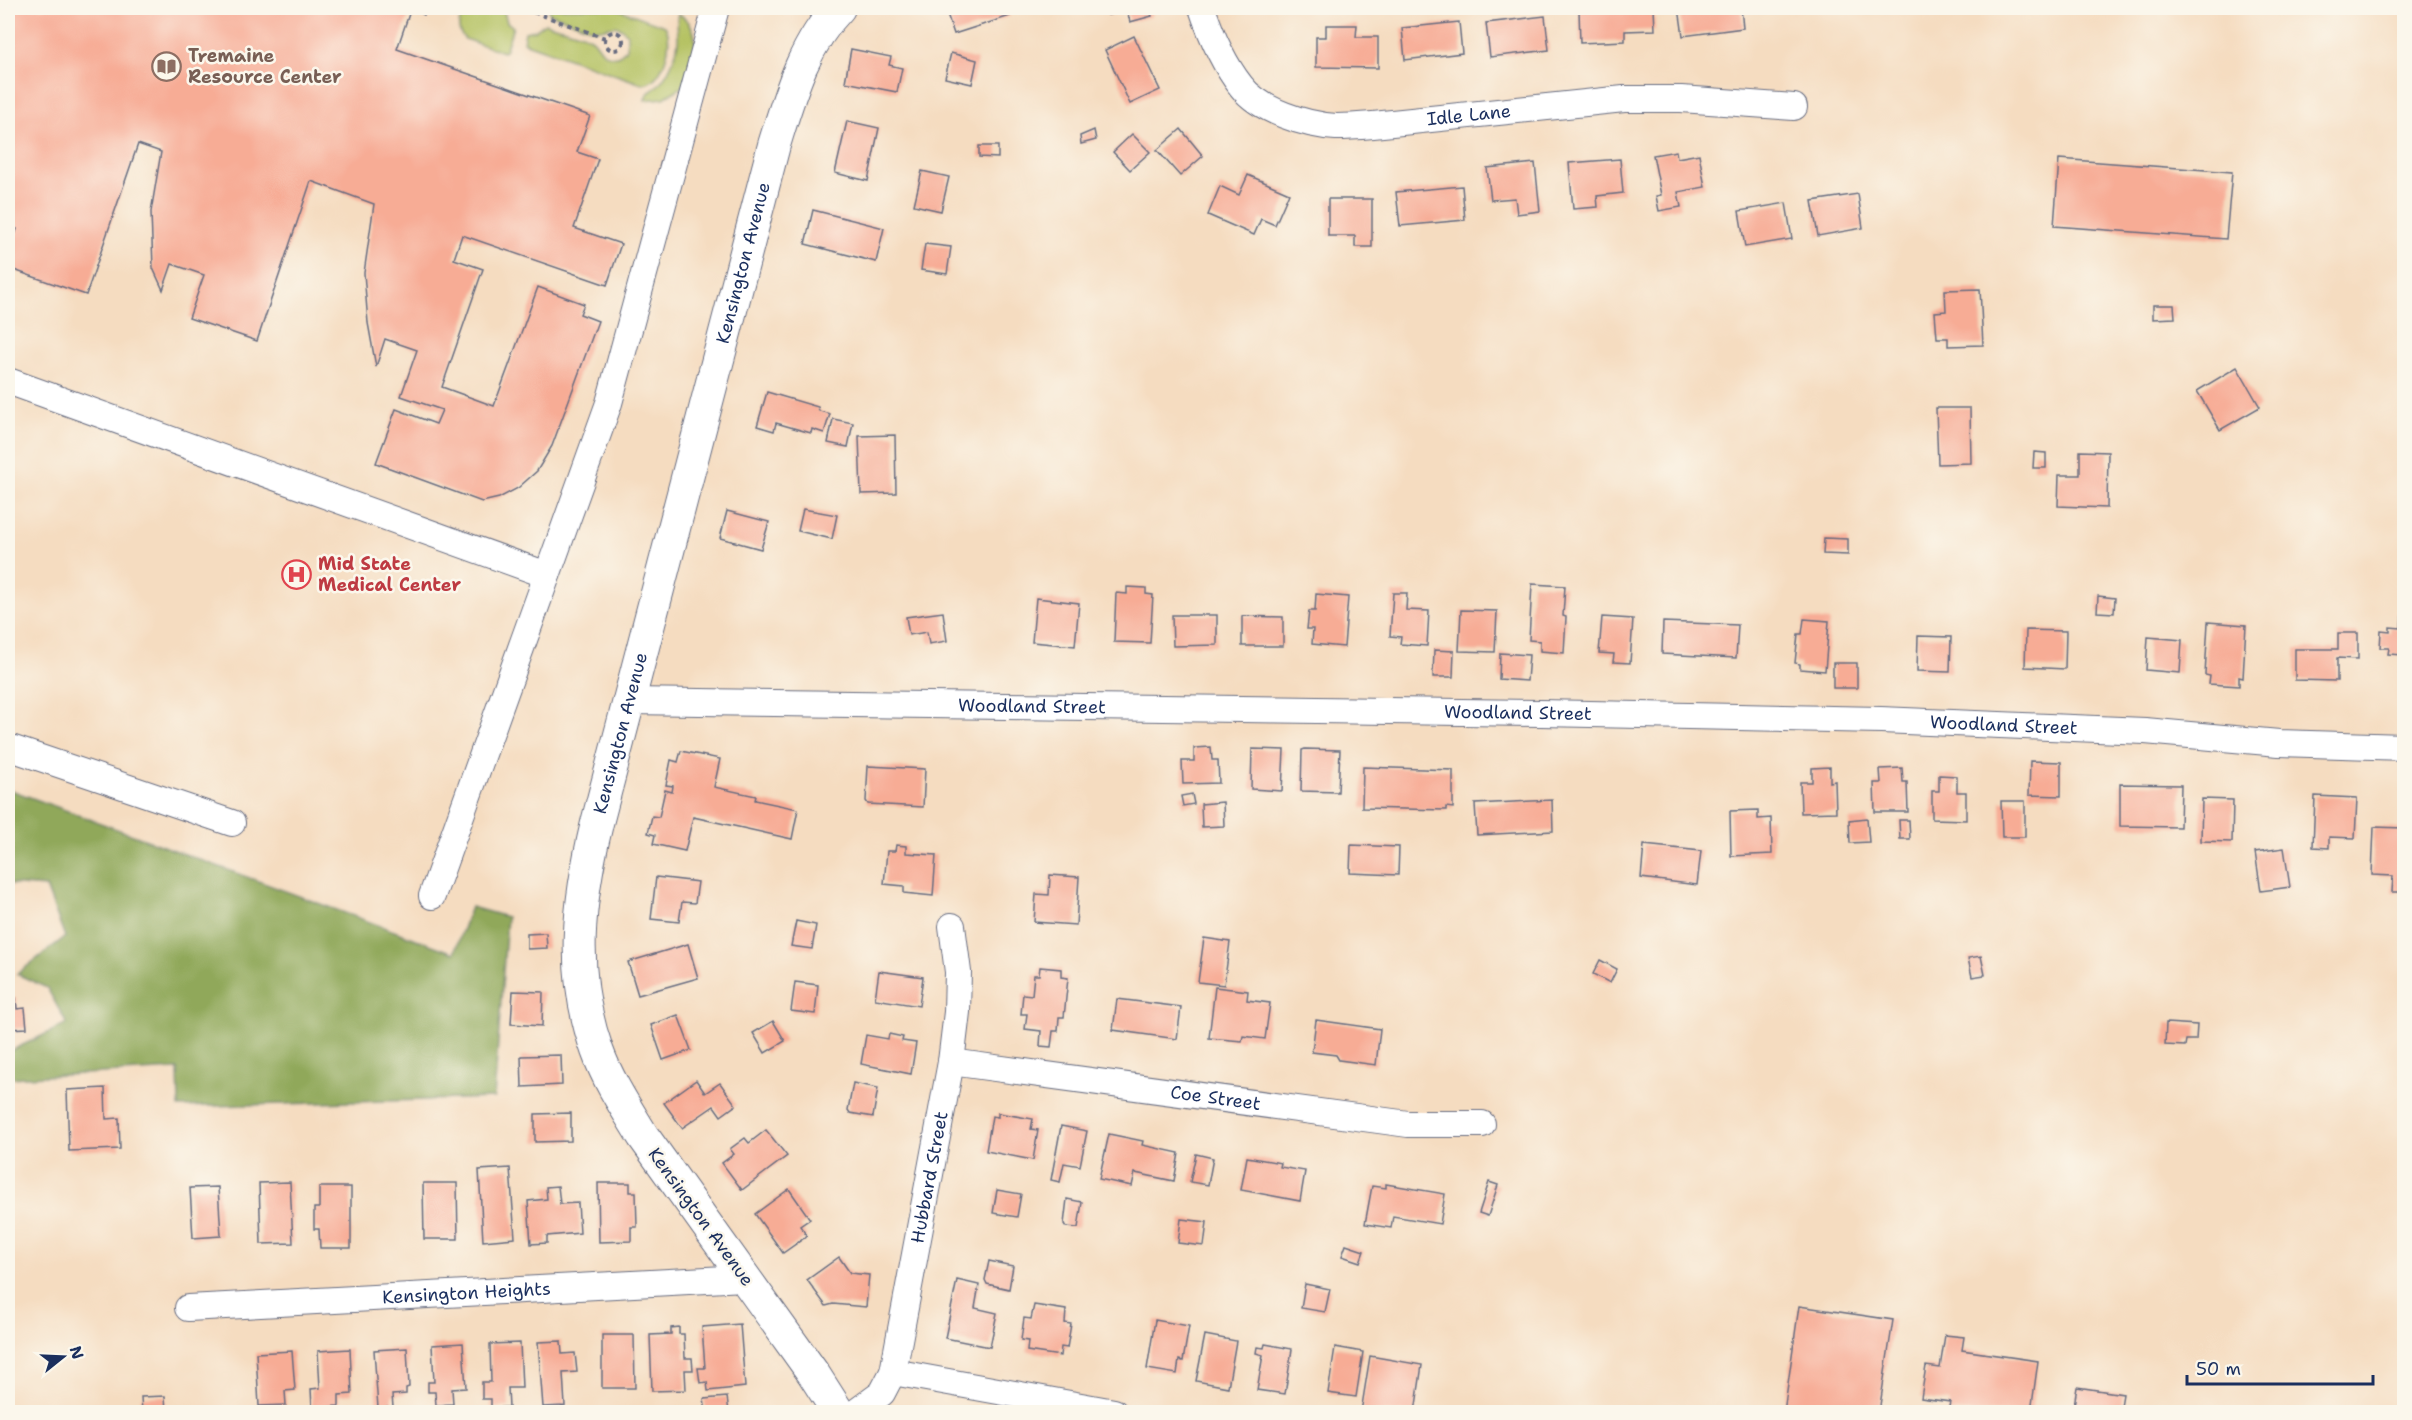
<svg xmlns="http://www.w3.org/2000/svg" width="2412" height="1420" viewBox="0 0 2412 1420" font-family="'Shantell Sans',sans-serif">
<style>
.green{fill:#b5c264;stroke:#687861;stroke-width:1.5}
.forest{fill:#90a85a;stroke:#566c5c;stroke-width:1.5}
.building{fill:#f7ac95}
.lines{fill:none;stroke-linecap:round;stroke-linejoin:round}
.minor-casing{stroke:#676c80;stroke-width:28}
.major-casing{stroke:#676c80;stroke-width:34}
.path{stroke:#676c80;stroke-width:4;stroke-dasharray:4.5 4.5;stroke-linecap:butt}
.minor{stroke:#fff;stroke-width:26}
.major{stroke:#fff;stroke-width:32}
.labels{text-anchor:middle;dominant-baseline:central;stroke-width:5;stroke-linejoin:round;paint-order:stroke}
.education-label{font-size:18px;font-weight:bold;fill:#785e54;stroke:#fbf7ec;text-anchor:start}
.street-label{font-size:18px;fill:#1b2f5e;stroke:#fbf7ec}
.health-label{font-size:18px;font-weight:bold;fill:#be3a42;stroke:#fbf7ec;text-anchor:start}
</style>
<rect width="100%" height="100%" fill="#fbf7ec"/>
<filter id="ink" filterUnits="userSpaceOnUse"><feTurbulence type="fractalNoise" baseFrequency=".0167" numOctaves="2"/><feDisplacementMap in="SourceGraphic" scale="12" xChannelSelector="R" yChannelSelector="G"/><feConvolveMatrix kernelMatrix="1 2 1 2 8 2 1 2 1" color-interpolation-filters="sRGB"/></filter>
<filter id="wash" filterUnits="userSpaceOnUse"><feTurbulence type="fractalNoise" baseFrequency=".008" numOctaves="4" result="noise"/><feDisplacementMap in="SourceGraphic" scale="24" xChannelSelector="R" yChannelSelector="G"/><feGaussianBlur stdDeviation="1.35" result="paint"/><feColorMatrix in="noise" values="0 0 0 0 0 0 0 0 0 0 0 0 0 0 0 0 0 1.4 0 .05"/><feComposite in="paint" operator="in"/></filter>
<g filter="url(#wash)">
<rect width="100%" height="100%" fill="#f5dcc0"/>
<g class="green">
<path d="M465,8H503L507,22L513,27L505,51L503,52L465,39C454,28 460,20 465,8Z"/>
<path d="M549,8H615L665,26C675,41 663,84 642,84L523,42L525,32L535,30L545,23C559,28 578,31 591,38C598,42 600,54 611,56C618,58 623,53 627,48V34C616,19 607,31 593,29L549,13Z"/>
<path d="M679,14C708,32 690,61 682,87L664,98L645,100L647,94C664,84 675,62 678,42C679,31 675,26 679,14Z"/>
</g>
<path class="forest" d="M8,789L454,953L471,907L507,917L494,1098L179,1107L178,1069L8,1078V1052L67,1024L47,988L17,974L65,937L46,887L8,884Z"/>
<g id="blocks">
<g class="building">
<path d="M8,8H428L424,15L411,8L397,49L590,116L577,152L598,159L574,228L621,244L607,285L462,235L454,259L483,269L442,387L494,406L538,287L584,304L580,314L598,321L552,446L537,471L518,488L499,498L482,502L376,463L396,409L436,424L442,410L401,396L417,350L385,339L376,367L368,323L364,273L374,204L311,181L257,341L189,318L204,275L172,264L163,290L153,268L151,212L161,152L138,144L86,295L8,268V257L17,229L8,226Z"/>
<path d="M945,8H1007L1010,16L954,34Z"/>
<path d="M1106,8H1149L1152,16L1130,22L1127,10L1108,15Z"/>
<path d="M1615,8H1654L1655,30L1625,31V41L1580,43L1579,9Z"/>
<path d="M1679,8H1741L1743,28L1683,36Z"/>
<path d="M1545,16L1549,50L1490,57L1486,23Z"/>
<path d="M1459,22L1462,53L1405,60L1402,28Z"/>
<path d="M1326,25H1357L1356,37H1378V68L1316,67V37H1326Z"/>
<path d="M1134,36L1160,90L1130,104L1105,50Z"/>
<path d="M851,49L891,57L889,65L902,68L897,92L845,82Z"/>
<path d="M951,53L977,60L972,84L945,78Z"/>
<path d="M847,121L879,128L868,181L835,173Z"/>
<path d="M1181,129L1203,156L1180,176L1157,150Z"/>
<path d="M1094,130L1096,140L1081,144L1080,136Z"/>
<path d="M1132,134L1150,152L1130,170L1113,152Z"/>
<path d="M979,146H998V158L979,157Z"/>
<path d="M1676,151L1677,158L1699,154L1705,187L1678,192L1681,207L1659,211L1656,196L1661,195L1653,155Z"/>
<path d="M1620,159L1623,193L1597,196L1598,207L1573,209L1569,163Z"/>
<path d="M2059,159L2232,172L2226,239L2054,226Z"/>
<path d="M1535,163L1540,211L1517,214L1515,198L1491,200L1487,168Z"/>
<path d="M922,171L949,177L941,211L914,205Z"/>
<path d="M1248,175L1289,193L1275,225L1261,219L1254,235L1208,215L1220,186L1239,195Z"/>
<path d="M1462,186L1465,220L1400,226L1396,192Z"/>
<path d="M1858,194L1863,228L1818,236L1812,201Z"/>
<path d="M1328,199H1372V247H1355V236H1328Z"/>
<path d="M1786,203L1792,239L1745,247L1739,211Z"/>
<path d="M813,210L884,228L876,262L805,244Z"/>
<path d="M925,244L951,247L947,274L921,270Z"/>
<path d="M1980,289L1983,345L1948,346V338H1937L1935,312L1946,311L1945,290Z"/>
<path d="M2153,305H2174L2175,318L2153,319Z"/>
<path d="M2237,367L2260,407L2220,430L2197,391Z"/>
<path d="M767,392L818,407L819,411L830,414L824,433L812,429L811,433L776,423L774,431L757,426Z"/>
<path d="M1936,408H1970L1971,463L1938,464Z"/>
<path d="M833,419L853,423L848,447L828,443Z"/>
<path d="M895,435L896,493L861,494L859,436Z"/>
<path d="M2080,451L2108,452L2107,508L2058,506L2059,475H2080Z"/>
<path d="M2034,452L2046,453V468H2033Z"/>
<path d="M803,509L837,515L832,539L798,531Z"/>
<path d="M727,511L769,522L761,549L720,538Z"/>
<path d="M1824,538L1848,539V555L1823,554Z"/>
<path d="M1532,584L1565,586L1563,616L1566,617L1564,653L1540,651V641L1529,640Z"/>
<path d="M1127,587L1146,588V594L1153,595L1150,643L1114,642L1116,593L1127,594Z"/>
<path d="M1393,593H1407L1406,610L1429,611L1427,646L1400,644L1401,637L1390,636Z"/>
<path d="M1316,594L1348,597L1344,647L1312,644L1313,629H1307L1309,611H1315Z"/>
<path d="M2098,596L2115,598L2114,613L2097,612Z"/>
<path d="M1036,598L1079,603L1075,646L1032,642Z"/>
<path d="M1461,610L1497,611L1495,652L1459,651Z"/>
<path d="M2402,610L2404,611V655L2388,654L2389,648H2380L2381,631L2390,632V627L2401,628Z"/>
<path d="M943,612L947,641L929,644L927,632L909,635L906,617Z"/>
<path d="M1172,615H1217V645L1173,646Z"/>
<path d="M1242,616L1283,617V646H1242Z"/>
<path d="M1602,617L1633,619L1630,663L1613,662L1614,654L1599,653Z"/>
<path d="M1804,619L1829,621L1825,671L1800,669V664L1795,663L1798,634H1802Z"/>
<path d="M1663,622L1738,625L1736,658L1662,654Z"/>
<path d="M2208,622L2246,625L2243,678L2239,677V686L2209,684L2210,676L2205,675Z"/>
<path d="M2026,630L2066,631L2065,669L2025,667Z"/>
<path d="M2338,633H2358V659L2337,658V681L2295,680V649H2338Z"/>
<path d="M1918,636L1951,637L1950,672L1917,671Z"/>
<path d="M2148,637L2182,640L2180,673L2146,670Z"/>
<path d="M1434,650L1454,651L1453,677H1433Z"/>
<path d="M1500,653L1529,655L1527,681L1499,679Z"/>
<rect x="1833" y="663" width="24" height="25"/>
<path d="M1211,747L1212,760H1218L1219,783L1183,784L1182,761H1194V748Z"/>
<path d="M1252,749L1284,750L1282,791L1251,789Z"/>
<path d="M1305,749L1340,750L1338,792L1301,791L1302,750Z"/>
<path d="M681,751L720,759L714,787L756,796L755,800L798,809L792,839L693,817L685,851L653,844L655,835L648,833L652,816L659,817L665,790L672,792L673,786L666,785L671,760L678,762Z"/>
<path d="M2030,761L2061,762V796L2029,795Z"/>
<path d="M868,766L925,769L923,807L868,804L866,801Z"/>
<path d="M1363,767L1453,770V808L1446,807V810L1362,808Z"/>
<path d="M1830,767V782L1835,781L1836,812L1801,813L1800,782H1812V768Z"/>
<path d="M1902,768L1903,782H1907L1908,812H1875L1874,783H1881L1880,769Z"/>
<path d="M1939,775L1957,776V792H1966V820L1932,819V791H1939Z"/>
<path d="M2120,784L2181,785L2180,827L2120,826Z"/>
<path d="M1192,794L1194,804L1183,806L1181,796Z"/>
<path d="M2315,796L2357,798L2355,838L2329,837V848L2313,847Z"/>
<path d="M2202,799L2233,800L2232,842L2201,841Z"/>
<path d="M1552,800L1553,831L1477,835L1475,804Z"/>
<path d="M2001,801H2025V837H2002Z"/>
<path d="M1223,802L1224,826L1202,827L1201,804Z"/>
<path d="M1758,810V819L1771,818L1772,854L1731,856L1730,811Z"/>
<path d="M1867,818L1869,842L1850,843L1849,820Z"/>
<path d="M1899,820H1909L1910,839H1900Z"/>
<path d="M2374,827L2404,828V892H2392L2393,876L2372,875Z"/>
<path d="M896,845L906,846V853L936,855L933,896L904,893V886L884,884L887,851H895Z"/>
<path d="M1351,845L1399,847L1398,875L1350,873Z"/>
<path d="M1644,845L1701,851L1697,885L1641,878Z"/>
<path d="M2284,848L2290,887L2261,891L2255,852Z"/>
<path d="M1050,875L1079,877L1076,925L1034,922L1036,894L1049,895Z"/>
<path d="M656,877L698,882L695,903L682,902L679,922L651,919Z"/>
<path d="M796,921L816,925L812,949L791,946Z"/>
<path d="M546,933L547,948L527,949V934Z"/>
<path d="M1204,938L1230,942L1224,985L1198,982Z"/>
<path d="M688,944L698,978L638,995L628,962Z"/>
<path d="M1981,956L1985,975L1972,977L1968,958Z"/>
<path d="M1600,960L1617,969L1610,983L1593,974Z"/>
<path d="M1040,967L1061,969V977L1068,978L1064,1017H1059L1058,1031H1053L1051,1047L1040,1046L1041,1031L1025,1029L1027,1014H1021L1023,994L1032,995L1034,975H1039Z"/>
<path d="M879,971L923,977L919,1006L875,999Z"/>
<path d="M795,982L818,985L815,1014L791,1011Z"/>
<path d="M1215,987L1248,991L1247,1000L1270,1003L1265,1039L1243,1036L1242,1041L1209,1038Z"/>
<path d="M513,991L543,992L542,1026L511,1024Z"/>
<path d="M8,998H16L17,1009L25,1008L27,1028L8,1029Z"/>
<path d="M1117,999L1181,1007L1177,1039L1113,1030Z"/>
<path d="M678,1015L691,1050L663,1060L651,1025Z"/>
<path d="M1316,1020L1380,1029L1376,1065L1339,1060L1336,1055L1312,1052Z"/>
<path d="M773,1021L785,1041L765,1053L753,1033Z"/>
<path d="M2166,1023L2197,1025L2196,1040H2186L2185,1046L2165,1045Z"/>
<path d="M889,1034L903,1037L902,1041L916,1043L911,1074L861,1064L866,1035L888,1039Z"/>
<path d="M561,1055L562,1085L522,1087L521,1056Z"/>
<path d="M696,1080L705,1093L720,1083L736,1105L721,1116L714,1106L682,1128L664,1103Z"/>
<path d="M853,1083L878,1088L873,1117L850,1113L848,1110Z"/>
<path d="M105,1088L106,1119L119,1118L120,1149L69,1151L67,1090Z"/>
<path d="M571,1113V1141L535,1142V1114Z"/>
<path d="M998,1113L1033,1119L1031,1129L1038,1130L1033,1160L986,1151L992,1116L998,1117Z"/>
<path d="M1061,1126L1087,1131L1080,1166L1064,1163L1060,1182L1051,1180Z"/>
<path d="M766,1130L787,1156L742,1190L722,1163L734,1154L730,1149L745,1138L749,1143Z"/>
<path d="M1109,1134L1143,1141L1142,1145L1179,1153L1174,1181L1135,1173L1132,1186L1099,1179Z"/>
<path d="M1196,1154L1213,1158L1208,1185L1190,1182Z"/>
<path d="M1247,1157L1281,1163L1280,1167L1305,1171L1300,1201L1241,1190Z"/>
<path d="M510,1168L515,1238L483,1241L479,1170Z"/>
<path d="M290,1182L293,1243L261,1244L259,1183Z"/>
<path d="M1489,1182L1498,1185L1488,1216L1479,1213Z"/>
<path d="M423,1183H457L458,1239H424Z"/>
<path d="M598,1183H630V1192H636L637,1227H631V1241L599,1242Z"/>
<path d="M1386,1184L1445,1194L1440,1224L1393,1216L1391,1228L1365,1224L1372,1186L1386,1188Z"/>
<path d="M558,1186L560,1204L578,1203L580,1233L547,1236V1243L531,1244L528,1201L547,1199L546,1187Z"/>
<path d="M218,1187L221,1236L193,1238L190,1188Z"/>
<path d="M319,1187H351V1248H320L319,1229H314V1208H319Z"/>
<path d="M789,1189L810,1219L800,1226L807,1236L783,1253L755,1214Z"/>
<path d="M997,1190L1021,1194L1017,1217L993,1213Z"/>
<path d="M1067,1199L1082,1202L1078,1228L1066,1227L1064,1224Z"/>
<path d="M1181,1219L1207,1222L1204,1246L1178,1243Z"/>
<path d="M1346,1245L1364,1251L1360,1262L1342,1256Z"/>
<path d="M839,1257L850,1273L869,1275L866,1307L833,1304L826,1306L807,1280Z"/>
<path d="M989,1261L1013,1266L1009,1289L987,1284L985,1280Z"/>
<path d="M957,1280L979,1285L975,1308L997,1313L990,1347L945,1338Z"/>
<path d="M1305,1284L1330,1289L1325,1312L1301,1308Z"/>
<path d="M1034,1305L1066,1310L1065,1323L1071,1324L1067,1348L1061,1347L1060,1356L1027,1351L1028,1341L1021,1340L1024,1318L1031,1319Z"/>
<path d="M1799,1306L1893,1320L1879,1412H1784Z"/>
<path d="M1155,1320L1189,1326L1183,1361L1179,1360L1177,1374L1147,1369Z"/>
<path d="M740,1324L745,1387L708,1391L707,1382L700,1383L698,1368H705L702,1327Z"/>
<path d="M679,1327V1334H684L685,1358H692L693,1370H685L686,1390L652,1391L650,1335L671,1334V1328Z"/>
<path d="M602,1335H634L635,1388H602Z"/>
<path d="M1205,1335L1236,1341L1228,1387L1196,1381Z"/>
<path d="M1945,1335L1964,1337L1962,1350L2038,1361L2031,1412H1948L1950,1402L1921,1398L1926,1366L1940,1368Z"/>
<path d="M561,1341L562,1354L575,1353L577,1372L563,1373L565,1406L543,1407L538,1342Z"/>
<path d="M463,1343L466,1388L452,1389L453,1404L436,1405L435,1392H428V1382H434L432,1345Z"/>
<path d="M520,1343L522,1388H508L509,1407L491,1408V1399H482V1382H491L490,1344Z"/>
<path d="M1265,1344L1292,1349L1285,1394L1257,1390L1263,1355L1256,1353L1257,1347L1264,1348Z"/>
<path d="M1335,1347L1363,1352L1356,1397L1328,1393Z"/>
<path d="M407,1348L409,1387L406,1388V1394L392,1395L393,1407L378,1408L374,1350Z"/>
<path d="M350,1349L352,1394L339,1395V1406L312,1408L311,1389L320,1388L318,1351Z"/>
<path d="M292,1351L295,1390L285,1391L286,1405L259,1406L256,1353Z"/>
<path d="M1370,1356L1422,1365L1415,1412H1361Z"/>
<path d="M2077,1387L2123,1394L2120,1412H2073Z"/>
<path d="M165,1396L166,1412H142L141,1397Z"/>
<path d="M727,1397L729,1412H706L704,1399Z"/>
</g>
</g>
</g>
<g filter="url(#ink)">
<use href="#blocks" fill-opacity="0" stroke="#676c80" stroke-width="1.5"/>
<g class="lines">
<defs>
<g id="minor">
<path id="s1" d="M1202,8C1211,35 1223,63 1241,86C1260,111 1306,125 1336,127C1349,127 1361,126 1373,125L1624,99H1681L1794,107"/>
<path d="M8,381L547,575"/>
<path id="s2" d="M628,701L1541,713L1881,720L2145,731L2279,743L2404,747"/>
<path d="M8,747L232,823"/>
<path d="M432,896L609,403L716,8"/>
<path id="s3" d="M951,1062L1408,1124H1482"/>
<path id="s4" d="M188,1308L744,1278"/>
<path d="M893,1372L1114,1412"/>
<path id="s5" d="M856,1412L882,1393L893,1372L951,1062L957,1012L958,972L952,926"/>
</g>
<g id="major">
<path id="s6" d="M838,1412L813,1373L643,1136C626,1108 608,1081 597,1050C570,973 578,902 597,823L774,145C789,97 803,45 839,8"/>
</g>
</defs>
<use href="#minor" class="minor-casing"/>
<use href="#major" class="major-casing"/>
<g class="path">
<path d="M525,9L605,38"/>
<circle cx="614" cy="41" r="9"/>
</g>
<use href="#minor" class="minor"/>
<use href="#major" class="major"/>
</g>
</g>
<defs>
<symbol id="library-ring" viewBox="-11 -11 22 22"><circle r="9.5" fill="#fbf7ec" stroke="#8d6e63" stroke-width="1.5"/><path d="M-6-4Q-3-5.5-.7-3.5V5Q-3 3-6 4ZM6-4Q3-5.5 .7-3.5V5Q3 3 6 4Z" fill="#8d6e63"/></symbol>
<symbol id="hospital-ring" viewBox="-11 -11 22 22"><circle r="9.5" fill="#fbf7ec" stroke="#e0444e" stroke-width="1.5"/><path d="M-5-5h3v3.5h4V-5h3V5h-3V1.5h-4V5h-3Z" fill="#e0444e"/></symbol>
</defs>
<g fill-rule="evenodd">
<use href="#library-ring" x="150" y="50" width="33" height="33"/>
<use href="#hospital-ring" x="280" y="558" width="33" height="33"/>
</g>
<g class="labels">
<g class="education-label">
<text x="188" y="56">Tremaine<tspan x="188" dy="21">Resource Center</tspan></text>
</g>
<g class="street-label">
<text stroke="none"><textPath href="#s1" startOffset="327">Idle Lane</textPath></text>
<text stroke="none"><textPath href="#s6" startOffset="1245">Kensington Avenue</textPath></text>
<text stroke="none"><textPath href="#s2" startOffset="404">Woodland Street</textPath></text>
<text stroke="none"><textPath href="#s2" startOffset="890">Woodland Street</textPath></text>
<text stroke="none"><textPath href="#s2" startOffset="1376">Woodland Street</textPath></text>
<text stroke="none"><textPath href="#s6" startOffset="759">Kensington Avenue</textPath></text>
<text stroke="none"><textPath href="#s3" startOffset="267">Coe Street</textPath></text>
<text stroke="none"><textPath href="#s5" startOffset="254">Hubbard Street</textPath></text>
<text transform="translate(701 1217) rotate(54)">Kensington Avenue</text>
<text stroke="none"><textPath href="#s4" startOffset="279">Kensington Heights</textPath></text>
</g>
<g class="health-label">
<text x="318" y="564">Mid State<tspan x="318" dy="21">Medical Center</tspan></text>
</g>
</g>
<rect width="2412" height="1420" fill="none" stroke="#fbf7ec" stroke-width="30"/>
<g transform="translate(63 1357) rotate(72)" stroke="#fbf7ec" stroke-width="4.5" paint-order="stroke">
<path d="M0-4.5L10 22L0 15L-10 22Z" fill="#1b2f5e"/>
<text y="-9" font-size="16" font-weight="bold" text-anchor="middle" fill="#1b2f5e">N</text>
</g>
<path d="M2187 1375v9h186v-9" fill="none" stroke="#1b2f5e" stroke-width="3"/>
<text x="2196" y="1375" font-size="18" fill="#1b2f5e" stroke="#fbf7ec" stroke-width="4.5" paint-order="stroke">50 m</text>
</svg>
